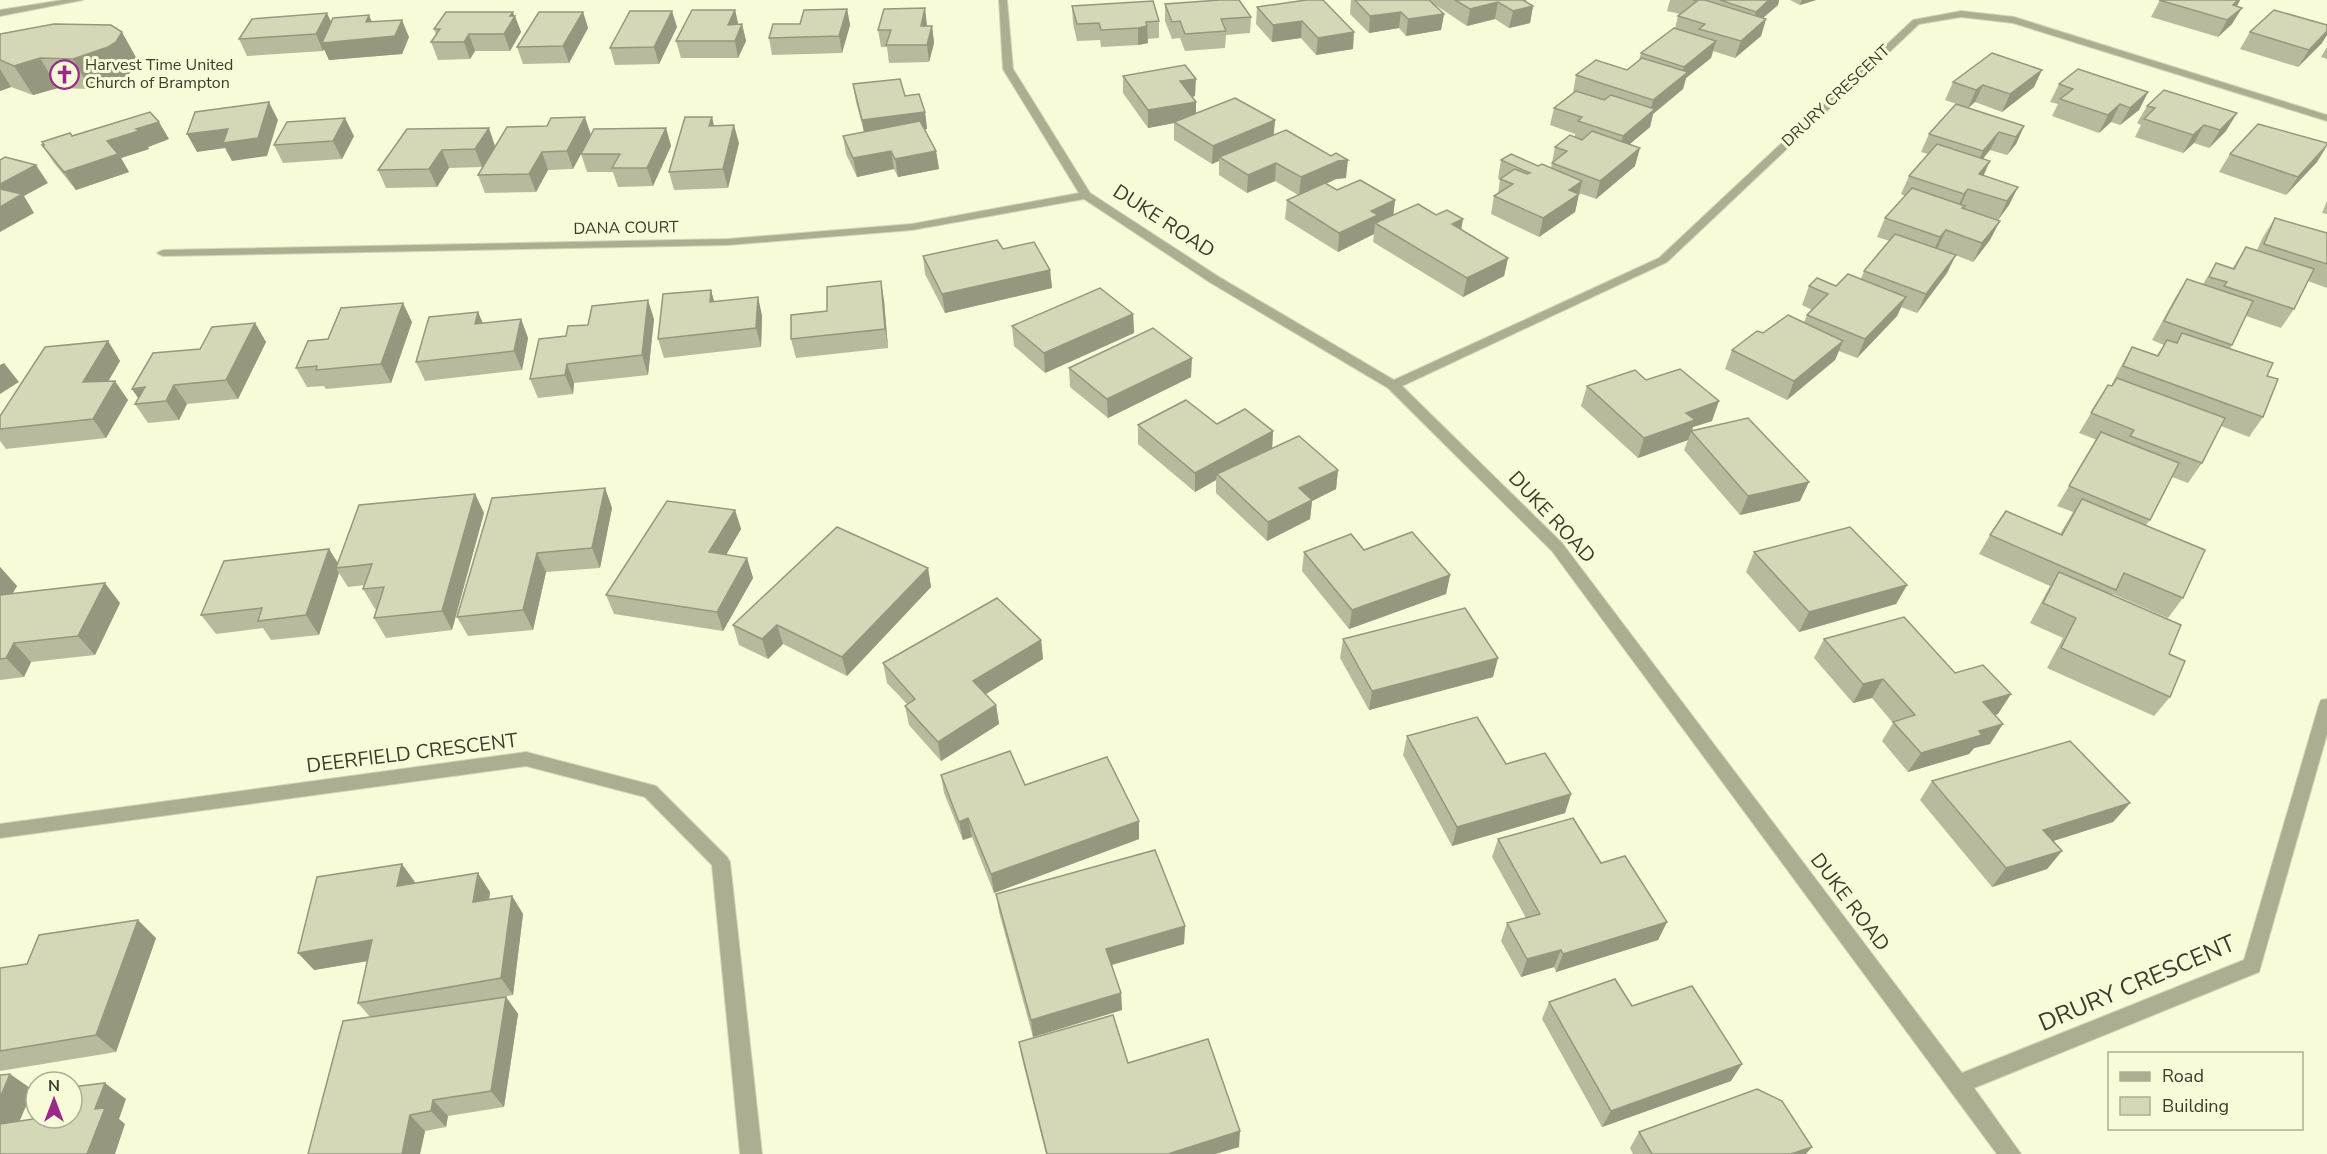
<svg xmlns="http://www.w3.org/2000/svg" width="2327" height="1154" viewBox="0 0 2327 1154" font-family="'Nunito Sans',sans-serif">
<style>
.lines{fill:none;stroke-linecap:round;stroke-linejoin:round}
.minor-casing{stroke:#d2d5b6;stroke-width:2}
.minor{fill:#acae92;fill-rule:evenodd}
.wall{fill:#b7ba9d}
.shaded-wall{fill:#95977f}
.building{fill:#d5d8b6;stroke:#95977f;stroke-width:1.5}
.labels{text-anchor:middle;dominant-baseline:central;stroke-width:6;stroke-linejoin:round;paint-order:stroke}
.far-poi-label{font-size:16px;fill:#3b3c2e;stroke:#f8fbd8;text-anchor:start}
.far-street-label{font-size:16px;fill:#3b3c2e;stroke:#f8fbd8}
.street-label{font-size:20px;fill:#3b3c2e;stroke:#f8fbd8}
.near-street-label{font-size:24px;fill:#3b3c2e;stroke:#f8fbd8}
</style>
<rect width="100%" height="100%" fill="#f8fbd8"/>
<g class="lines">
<defs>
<g id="minor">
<path d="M63,0H83L0,16V10Z"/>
<path d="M999,0H1007L1013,69L1090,193L1219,277L1394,380L1659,258L1913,20L1961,11L2014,17L2327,115V121L2013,23L1961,17L1919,24L1667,262L1402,386L1562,543L1962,1073L2244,960L2319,705L2321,700L2327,699V734L2259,972L1974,1088L2021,1154H1997L1552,551L1388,388L1211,283L1084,199L912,230L728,245L163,256L157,253L163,250L728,239L912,224L1079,193L1003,69Z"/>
<path d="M526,752L656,786L727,857L730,862L762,1154H740L712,865L645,797L526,766L0,838V824Z"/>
</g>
</defs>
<use href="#minor" class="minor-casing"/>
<use href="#minor" class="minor"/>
</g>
<g class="wall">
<path d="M1306,0L1353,49L1316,55L1301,38L1272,42L1256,24L1257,7Z"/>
<path d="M1351,0H1526V2L1533,6L1530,23L1509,28L1495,19L1467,26L1434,4L1444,14L1441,30L1406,36L1399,28L1369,33L1350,14Z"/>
<path d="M1670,0H1779L1778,5L1763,18L1766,19L1761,36L1735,58L1713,51L1711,58L1686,78L1683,89L1653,114L1650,127L1630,144L1635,166L1596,199L1579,193L1575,212L1539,237L1491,214L1494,196L1498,194L1500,179L1498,178L1501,160L1551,168L1555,147L1575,137V134L1550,125L1554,108L1573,93L1576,75L1627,70L1639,60L1641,53L1675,28L1678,16L1680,14L1667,11Z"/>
<path d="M1790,0H1816L1800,5Z"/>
<path d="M2160,0H2240L2237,6L2232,24L2218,37L2151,17Z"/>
<path d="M1165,4L1251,17L1250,33L1226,35L1225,48L1185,51L1180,38L1172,39L1165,21Z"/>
<path d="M1072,6L1159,21V38L1147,39L1148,43L1138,45L1101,47L1100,40L1077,41L1073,23Z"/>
<path d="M847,9L850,25L842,53L772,55L769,38L800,24Z"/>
<path d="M735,10L738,25L742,24L746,41L738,58H681L676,41Z"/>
<path d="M513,12L521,32L510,51H475L470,59L438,60L431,42L436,35L434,29Z"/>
<path d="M583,12L588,28L569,63L523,64L517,47Z"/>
<path d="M331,22H372L409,37L402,54L329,60L324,49L323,51L247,56L239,39Z"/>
<path d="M932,26L934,43L929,62L889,63L887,47H881L878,30Z"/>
<path d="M677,27L659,64L615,65L610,48Z"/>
<path d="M2250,32L2322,43L2298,67L2240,49Z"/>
<path d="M0,34L138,61L133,71L124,77L90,89L58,88L33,95L11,87L0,91Z"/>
<path d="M2327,47V59L2321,57Z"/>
<path d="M1123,76L1195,96L1192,97L1196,102V113L1275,120L1274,135L1346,178L1336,179L1326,184L1337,190L1395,200L1393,215L1462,230L1508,258L1504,276L1463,297L1373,242L1374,234L1338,252L1285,219L1287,200L1298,195L1275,181L1247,193L1219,175V161L1212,164L1174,140V123L1148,128L1123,93Z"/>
<path d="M1953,82L2034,87L2002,112L1975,102L1968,108L1945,100Z"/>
<path d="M853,84L905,96L925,112L927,129L925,130L936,151L939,169L898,177L894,169L857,177L846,154L843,136L864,132L856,102Z"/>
<path d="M2059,84L2148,92L2139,110L2120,125L2111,122L2099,133L2052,116L2058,104L2050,102Z"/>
<path d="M2147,106L2226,131L2209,148L2194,143L2183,153L2135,137L2141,125L2137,123Z"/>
<path d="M2024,126L2016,144L2007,155L1990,150L1983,159L1984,176L2018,187L2009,205L1998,220L1964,209L1990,240L1973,262L1955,255L1947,273L1917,313L1901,307L1897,316L1857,358L1839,351L1835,360L1787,400L1725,369L1732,350L1804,322L1807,315L1812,310L1802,305L1809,286H1836L1861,279L1864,271L1890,241L1877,237L1885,218L1905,196L1901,194L1909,176L1928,154L1921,152L1929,134Z"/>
<path d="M666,128L671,146L653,186L618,187L613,172H587L581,154L573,169L548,170L536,192L485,193L478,175L482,167L449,168L437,187L386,188L378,170L407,129L495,146L591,135Z"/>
<path d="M72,136L169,139L148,147L149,149L121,158L129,172L76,190L54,163L42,145H44L42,142Z"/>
<path d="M354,136L342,159L283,163L274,145Z"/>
<path d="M739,143L728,188L674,190L669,172Z"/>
<path d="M2230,154L2317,162L2286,195L2219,172Z"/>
<path d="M2327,201V214L2322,213Z"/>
<path d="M2275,218L2327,233V288L2308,281L2294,309L2281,328L2246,316L2230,349L2267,376L2263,417L2249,437L2221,426L2202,463L2188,483L2172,477L2150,520L2146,525L2183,598L2168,618L2113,594L2112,595L2169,654L2170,697L2154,716L2047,668L2063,638L2030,623L2050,586L1979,554L1990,535L2060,534L2073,512L2057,506L2097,440L2079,433L2108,385L2111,386L2121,366L2132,347L2157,355L2164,345L2152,340L2175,298L2187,279L2203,284L2216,263L2232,269L2246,247L2257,250L2263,237Z"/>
<path d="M1003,249L1050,270L1052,288L945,313L925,274L923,256Z"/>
<path d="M711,290L714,302L758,297L762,316L761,347L664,358L658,339Z"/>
<path d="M884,300L888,348L796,358L791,339L827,311Z"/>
<path d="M478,312L483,323L521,319L528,338L522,370L425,381L416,362Z"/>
<path d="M1133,314L1134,333L1045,373L1014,346L1012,326Z"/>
<path d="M654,319L648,375L574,383L573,394L538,398L530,379L566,336Z"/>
<path d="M412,322L391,383L326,389L324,386L307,387L296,368L328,339Z"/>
<path d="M255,323L266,342L238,399L187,404L179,420L148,423L135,404L138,398L132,389L200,349Z"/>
<path d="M108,341L120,361L108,381L128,400L106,438L6,449L0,441V416Z"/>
<path d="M1069,368L1191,377L1108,418L1070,387Z"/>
<path d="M1646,380L1712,421L1693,427L1692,431L1800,501L1740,515L1684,450L1688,440L1638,458L1581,406L1587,386Z"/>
<path d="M1217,424L1273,431L1272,448L1338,470L1336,489L1312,501L1310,519L1267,541L1216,493V480L1195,492L1138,444V425Z"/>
<path d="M605,488L612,508L600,568L546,572L533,630L468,636L457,617Z"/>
<path d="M475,494L484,513L452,630L386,638L374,618L377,609H375L363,589L365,585L348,587L339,573L319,635L271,640L263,628L216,634L201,615L329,549L338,563Z"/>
<path d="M735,510L741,529L726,555L747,558L753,578L723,631L614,614L606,595Z"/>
<path d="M1364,550L1450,575L1446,594L1349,629L1302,571L1304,552Z"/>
<path d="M1754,552L1907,585L1896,604L1799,632L1746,572Z"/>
<path d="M0,567L17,586L12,594L120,603L95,655L31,662L24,677L0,680Z"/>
<path d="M928,568L931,587L847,676L783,644L768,659L739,645L733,625Z"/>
<path d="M1343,639L1493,677L1369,710L1340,658Z"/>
<path d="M1824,639L1955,673L1998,714L1994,715L1990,744L1974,748L1969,754L1908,772L1882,741L1893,723L1872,698L1853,703L1814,658Z"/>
<path d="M1041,640L1043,659L986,694L996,705L999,724L941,761L909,725L905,706L907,704L887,683L883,663Z"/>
<path d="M1407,736L1506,764L1571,794L1565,813L1452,846L1403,755Z"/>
<path d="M941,775L1025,785L1139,821V839L994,893L972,837L963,840L944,793Z"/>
<path d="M1932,781L2130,803L2113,822L2053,841L2062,851L2047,869L1992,887L1920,800Z"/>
<path d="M1498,839L1601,863L1667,922L1658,940L1556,972L1554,967L1521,977L1501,941L1507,923L1526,918L1492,857Z"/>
<path d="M415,882L414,883L490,892L489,900L512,896L523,914L513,995L487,1000L506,997L518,1014L504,1107L448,1116L446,1127L425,1131L420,1154H308L370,1017L358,1003L367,961L314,970Z"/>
<path d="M996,894L1185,926L1184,944L1112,965L1121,993L1122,1010L1033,1037L999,912Z"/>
<path d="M156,938L116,1052L0,1071V968L27,964Z"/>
<path d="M1549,1002L1632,1006L1731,1081L1602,1127L1542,1019Z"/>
<path d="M1019,1042L1128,1063L1239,1147L1215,1154H1046L1022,1059Z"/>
<path d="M1639,1132L1806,1154H1633L1630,1148Z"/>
</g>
<g class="shaded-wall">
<path d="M1518,0H1526L1525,8L1533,6L1530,23L1509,28L1513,11Z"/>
<path d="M1769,0H1779L1778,5L1750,29L1756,12Z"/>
<path d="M1802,0H1816L1800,5Z"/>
<path d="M2238,0H2240L2233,13V5Z"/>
<path d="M1498,2L1495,19L1467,26L1470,9Z"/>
<path d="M925,8L927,25L923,43L921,26Z"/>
<path d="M2242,8L2232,24L2218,37L2227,20Z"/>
<path d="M847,9L850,25L842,53L839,36Z"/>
<path d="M735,10L739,27L732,42L728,25Z"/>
<path d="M672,11L677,27L659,64L654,47Z"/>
<path d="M513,12L514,17L515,16L521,32L510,51L504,34L510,16Z"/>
<path d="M583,12L588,28L569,63L563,46Z"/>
<path d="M1401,12L1399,28L1369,33L1370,16Z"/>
<path d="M327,13L335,30L366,22L369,15L376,32L402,20L409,37L402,54L329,60L324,49L323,51L316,34Z"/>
<path d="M1444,14L1441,30L1406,36L1408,19Z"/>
<path d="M1766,19L1761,36L1735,58L1741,41Z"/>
<path d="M1302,21L1301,38L1272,42L1273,25Z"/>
<path d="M742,24L746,41L738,58L735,41Z"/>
<path d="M932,26L934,43L929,62L927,45Z"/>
<path d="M1147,26L1148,43L1138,45V28Z"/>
<path d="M2327,31V35L2322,43L2298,67L2309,50Z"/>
<path d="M122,32L138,61L133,71L124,77L90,89L73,59Z"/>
<path d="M1354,32L1353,49L1316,55L1318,38Z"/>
<path d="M469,34L475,51L470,59L464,42Z"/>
<path d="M1716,41L1711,58L1686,78L1683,89L1653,114L1650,127L1618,154L1623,136L1650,113L1653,100L1680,78L1684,67Z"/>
<path d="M40,58L58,88L33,95L14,66Z"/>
<path d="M0,69L11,87L0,91Z"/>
<path d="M2042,70L2034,87L2002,112L2010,94Z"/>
<path d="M1196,79L1195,96L1180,99V81Z"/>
<path d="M1983,85L1975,102L1968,108L1976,90Z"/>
<path d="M2148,92L2139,110L2120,125L2130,108Z"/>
<path d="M269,102L278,120L267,156L232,161L225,148L197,152L187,134Z"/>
<path d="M1196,102V120L1174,122V123L1148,128V110Z"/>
<path d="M2120,104L2111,122L2099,133L2108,115Z"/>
<path d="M925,112L927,129L865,138L862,120Z"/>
<path d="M2237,113L2226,131L2209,148L2220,130Z"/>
<path d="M585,117L591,135L573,169L567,151Z"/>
<path d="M712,117L716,134L709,126Z"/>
<path d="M345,118L354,136L342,159L333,141Z"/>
<path d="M1275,120L1273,138L1219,157V161L1212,164L1213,146Z"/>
<path d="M159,122L169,139L148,147L149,149L121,158L129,172L76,190L64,172L107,141L136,129Z"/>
<path d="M734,125L739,143L728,188L723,169Z"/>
<path d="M2204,125L2194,143L2183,153L2193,135Z"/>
<path d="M2024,126L2016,144L2007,155L2016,137Z"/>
<path d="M489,128L495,146L482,167L475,149Z"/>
<path d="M666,128L671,146L653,186L647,168Z"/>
<path d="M1999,132L1990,150L1974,169L1983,151Z"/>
<path d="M2327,146L2317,162L2286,195L2298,177Z"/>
<path d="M1640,148L1635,166L1596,199L1600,181Z"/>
<path d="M442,150L449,168L437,187L429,169Z"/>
<path d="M891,151L894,169L857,177L853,158Z"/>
<path d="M936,151L939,169L898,177L895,159Z"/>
<path d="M542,152L548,170L536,192L529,174Z"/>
<path d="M1348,160L1346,178L1336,179L1299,196L1301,177L1338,161Z"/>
<path d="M1990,161L1982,179L1979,174Z"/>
<path d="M1276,163L1275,181L1247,193L1248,175Z"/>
<path d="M36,165L48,183L24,196L34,213L0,232V184Z"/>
<path d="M1582,181L1575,212L1539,237L1543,218L1569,190Z"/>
<path d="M2018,187L2009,205L1998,220L2007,201Z"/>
<path d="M1968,189L1960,207L1955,213L1964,194Z"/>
<path d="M1395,200L1393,218L1375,223L1374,234L1338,252L1339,233L1371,211Z"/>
<path d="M1463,219L1460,237L1452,224Z"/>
<path d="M2000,221L1990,240L1973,262L1982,243Z"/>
<path d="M1946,230L1937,249L1931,256L1940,237Z"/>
<path d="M1956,255L1947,273L1917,313L1926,294Z"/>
<path d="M1508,258L1504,276L1463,297L1467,278Z"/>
<path d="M1050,270L1052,288L945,313L942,294Z"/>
<path d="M881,281L884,300L888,348L885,329Z"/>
<path d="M711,290L716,309L710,302Z"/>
<path d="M758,297L762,316L761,347L756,328Z"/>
<path d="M1906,297L1897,316L1857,358L1865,339Z"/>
<path d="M648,300L654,319L648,375L642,355Z"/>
<path d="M403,303L412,322L391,383L381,364Z"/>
<path d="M478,312L486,331L475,324Z"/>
<path d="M1133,314L1134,333L1045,373L1044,353Z"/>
<path d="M521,319L528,338L522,370L514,351Z"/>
<path d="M255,323L266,342L238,399L226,380Z"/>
<path d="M108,341L120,361L97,401L83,382Z"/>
<path d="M1843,341L1835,360L1787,400L1794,381Z"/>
<path d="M1192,358L1191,377L1108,418L1107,399Z"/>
<path d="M4,363L19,382L0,394V365Z"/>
<path d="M567,364L574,383L573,394L565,375Z"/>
<path d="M115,381L128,400L106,438L93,419Z"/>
<path d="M174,385L187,404L179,420L166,401Z"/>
<path d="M145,387L142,403L132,389Z"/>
<path d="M1719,401L1712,421L1693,427L1688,440L1638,458L1644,438L1686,413Z"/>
<path d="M1273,431L1272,451L1217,474L1216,480L1195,492V473Z"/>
<path d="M1338,470L1336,489L1312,501L1310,519L1267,541L1268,522L1299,488Z"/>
<path d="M1809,482L1800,501L1740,515L1748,496Z"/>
<path d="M605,488L612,508L600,568L592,548Z"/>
<path d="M475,494L484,513L452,630L442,611Z"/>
<path d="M735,510L741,529L716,572L709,552Z"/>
<path d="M329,549L340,567L336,568L339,573L319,635L306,615Z"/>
<path d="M537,553L546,572L533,630L523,610Z"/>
<path d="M747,558L753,578L723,631L717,612Z"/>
<path d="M0,567L17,586L0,615Z"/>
<path d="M928,568L931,587L847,676L842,657Z"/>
<path d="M1450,575L1446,594L1349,629L1352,610Z"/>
<path d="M105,583L120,603L95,655L78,636Z"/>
<path d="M1907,585L1896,604L1799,632L1809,612Z"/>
<path d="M777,625L783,644L768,659L762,639Z"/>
<path d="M1041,640L1043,659L976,700L973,681Z"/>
<path d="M14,643L31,662L24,677L6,658Z"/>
<path d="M1498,658L1493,677L1369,710L1372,691Z"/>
<path d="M1883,679L1872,698L1853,703L1863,684Z"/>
<path d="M2011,694L1998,714L1970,722L1983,702Z"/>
<path d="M996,705L999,724L941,761L938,742Z"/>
<path d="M2003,724L1990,744L1974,748L1969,754L1908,772L1921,753L1979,731Z"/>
<path d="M1571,794L1565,813L1452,846L1457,827Z"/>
<path d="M2130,803L2113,822L2028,849L2043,830Z"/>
<path d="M968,818L972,837L963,840L959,822Z"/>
<path d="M1139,821V839L994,893L991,874Z"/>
<path d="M2062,851L2047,869L1992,887L2006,868Z"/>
<path d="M402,864L415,882L410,904L397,886Z"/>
<path d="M478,873L490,892L486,920L473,902Z"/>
<path d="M512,896L523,914L513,995L501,978Z"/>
<path d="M138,920L156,938L116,1052L96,1035Z"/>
<path d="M1667,922L1658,940L1556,972L1563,954Z"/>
<path d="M1185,926L1184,944L1107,966L1106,949Z"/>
<path d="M372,940L386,958L314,970L298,953Z"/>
<path d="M1561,950L1554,967L1521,977L1527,959Z"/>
<path d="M1121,993L1122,1010L1033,1037L1031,1020Z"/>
<path d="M506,997L518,1014L504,1107L491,1091Z"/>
<path d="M1742,1064L1731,1081L1602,1127L1611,1111Z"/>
<path d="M10,1074L33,1090L11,1141L0,1134V1098Z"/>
<path d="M105,1083L126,1099L119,1119L125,1124L115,1154H87L95,1109Z"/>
<path d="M433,1100L448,1116L446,1127L431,1111Z"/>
<path d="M410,1115L425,1131L420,1154H402Z"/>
<path d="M1240,1131L1239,1147L1215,1154H1168Z"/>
<path d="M1812,1147L1806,1154H1791Z"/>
</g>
<g class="building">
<path d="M1220,0H1239L1251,17L1221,19L1226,31L1185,34L1180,21L1172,22L1165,4Z"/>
<path d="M1306,0H1323L1354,32L1318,38L1302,21L1273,25L1257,7Z"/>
<path d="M1355,0H1429L1444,14L1408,19L1401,12L1370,16Z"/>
<path d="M1455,0H1523L1533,6L1513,11L1498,2L1470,9Z"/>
<path d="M1693,0H1705L1766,19L1741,41L1699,29L1705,24L1678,16L1697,1Z"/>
<path d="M1720,0H1769L1756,12Z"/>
<path d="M2159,0H2238L2233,5L2242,8L2227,20Z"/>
<path d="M1153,1L1159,21L1146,22L1147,26L1138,28L1101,30L1099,23L1077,24L1072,6Z"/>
<path d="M925,8L921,26H932L927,45H886L891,30H878L884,9Z"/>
<path d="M847,9L839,36L769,38L773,24H800L804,10Z"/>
<path d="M692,10H735L728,25L742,24L735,41H676Z"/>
<path d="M2274,10L2327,25V31L2309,50L2250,32Z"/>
<path d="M630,11H672L654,47L610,48Z"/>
<path d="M446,12H513L510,16H515L504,34H469L464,42H431L440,29H434Z"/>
<path d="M539,12H583L563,46L517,47Z"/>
<path d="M327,13L316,34L239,39L252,19Z"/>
<path d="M369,15L366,22L402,20L395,36L322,43L333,18Z"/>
<path d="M54,24L111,25L122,32L116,42L108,47L73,59L40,58L14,66L0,60V34Z"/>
<path d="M1674,28L1716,41L1684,67L1641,53Z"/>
<path d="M1992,53L2042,70L2010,94L1983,85L1976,90L1953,82Z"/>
<path d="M1642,58L1688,72L1653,100L1576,75L1596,60L1627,70Z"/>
<path d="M1185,65L1196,79L1180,81L1196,102L1148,110L1123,76Z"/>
<path d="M2078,69L2148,92L2130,108L2120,104L2108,115L2060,99L2073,89L2059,84Z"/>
<path d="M900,79L905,96L919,94L925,112L862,120L853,84Z"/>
<path d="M2164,90L2237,113L2220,130L2204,125L2193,135L2144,119L2155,108L2147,106Z"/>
<path d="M1576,91L1604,100L1611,95L1655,109L1623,136L1578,121L1582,117L1554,108Z"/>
<path d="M1235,98L1275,120L1213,146L1174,122Z"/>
<path d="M269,102L258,138L223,143L228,129L187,134L195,112Z"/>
<path d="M1956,104L2024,126L2016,137L1999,132L1983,151L1929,134Z"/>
<path d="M150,112L159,122L136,129L139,131L107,141L118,154L64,172L42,145H44L42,142L70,133L72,136Z"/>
<path d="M585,117L567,151L542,152L529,174L478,175L507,127L547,126L551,118Z"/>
<path d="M685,117H712L709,126L734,125L723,169L669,172Z"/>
<path d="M345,118L333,141L274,145L287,122Z"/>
<path d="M920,121L936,151L895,159L891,151L853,158L843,136Z"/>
<path d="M2258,124L2327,143V145L2298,177L2230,154Z"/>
<path d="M489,128L475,149L442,150L429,169L378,170L407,129Z"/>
<path d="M666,128L647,168H612L620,154H581L594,129Z"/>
<path d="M1286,130L1331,156L1336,153L1348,160L1338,161L1301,177L1276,163L1248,175L1219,157Z"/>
<path d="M1592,131L1640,148L1600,181L1552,163L1567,151L1555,147L1570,135L1582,140Z"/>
<path d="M1937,144L1990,161L1979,174L2018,187L2007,201L1968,189L1964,194L1909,176Z"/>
<path d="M1511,154L1538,166L1542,164L1582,181L1569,190L1579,194L1543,218L1494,196L1513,184L1500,179L1515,169L1527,174L1530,173L1501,160Z"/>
<path d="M5,157L36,165L0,184V160Z"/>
<path d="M1360,180L1395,200L1371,211L1378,215L1339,233L1287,200L1325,183L1337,190Z"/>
<path d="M1912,188L1965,206L1962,208L2000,221L1982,243L1946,230L1940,237L1885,218Z"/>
<path d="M0,189L22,194L0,207Z"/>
<path d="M1418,204L1436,215L1447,210L1463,219L1452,224L1508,258L1467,278L1375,223Z"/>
<path d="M2275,218L2327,233V264L2264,244Z"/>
<path d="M1895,234L1956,255L1926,294L1864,271Z"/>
<path d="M997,240L1003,249L1034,242L1050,270L942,294L923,256Z"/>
<path d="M2246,247L2314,269L2294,309L2224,286L2227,282L2209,277L2216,263L2234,269Z"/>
<path d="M1848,274L1906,297L1865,339L1807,315L1828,294L1809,286L1817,278L1836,286Z"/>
<path d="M2187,279L2253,301L2232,345L2164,321Z"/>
<path d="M881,281L885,329L791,339V315L827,311V287Z"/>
<path d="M1100,288L1133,314L1044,353L1012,326Z"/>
<path d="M711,290L710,302L758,297L756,328L658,339L663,294Z"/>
<path d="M648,300L642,355L567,364L565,375L530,379L539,339L566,336L568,326L588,325L592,306Z"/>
<path d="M403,303L381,364L316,370L317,366L296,368L308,341L328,339L341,308Z"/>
<path d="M478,312L475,324L521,319L514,351L416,362L429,317Z"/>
<path d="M1788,315L1843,341L1794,381L1732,350L1757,331L1763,333Z"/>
<path d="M255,323L226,380L174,385L166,401L135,404L145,387L132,389L153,353L200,349L212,327Z"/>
<path d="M1153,328L1192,358L1107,399L1069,368Z"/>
<path d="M2182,333L2273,363L2267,376L2278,379L2263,417L2123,366L2132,347L2158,356L2167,340L2177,343Z"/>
<path d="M108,341L83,382L115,381L93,419L0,429V416L45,347Z"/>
<path d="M1680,369L1719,401L1686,413L1695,420L1644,438L1587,386L1635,370L1646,380Z"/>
<path d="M2117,378L2225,418L2202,463L2130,436L2134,430L2091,413L2108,385L2112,386Z"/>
<path d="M1186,400L1217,424L1245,409L1273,431L1195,473L1138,425Z"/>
<path d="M1748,418L1809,482L1748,496L1691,431Z"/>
<path d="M2101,432L2179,463L2150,520L2069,486Z"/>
<path d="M1299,436L1338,470L1299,488L1312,500L1268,522L1217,474Z"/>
<path d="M605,488L592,548L537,553L523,610L457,617L492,498Z"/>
<path d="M475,494L442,611L374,618L384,587L363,589L372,564L336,568L359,505Z"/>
<path d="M2082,499L2205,550L2183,598L2124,573L2116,590L1990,535L2006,511L2062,535Z"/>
<path d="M667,501L735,510L709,552L747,558L717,612L606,595Z"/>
<path d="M837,527L928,568L842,657L777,625L762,639L733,625Z"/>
<path d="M1850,527L1907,585L1809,612L1754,552Z"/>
<path d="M1412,532L1450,575L1352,610L1304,552L1351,534L1364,550Z"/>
<path d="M329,549L306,615L258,621L262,608L201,615L224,561Z"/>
<path d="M2059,572L2181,625L2169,654L2185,661L2170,697L2061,648L2076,618L2043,603Z"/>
<path d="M105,583L78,636L14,643L6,658L0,659V595Z"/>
<path d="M997,598L1041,640L973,681L996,705L938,742L905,706L915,699L883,663Z"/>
<path d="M1465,608L1498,658L1372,691L1343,639Z"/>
<path d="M1904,617L1955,673L1983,665L2011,694L1983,702L2003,724L1979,731L1982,735L1921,753L1893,722L1915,715L1883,679L1863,684L1824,639Z"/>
<path d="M1477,717L1506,764L1545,753L1571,794L1457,827L1407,736Z"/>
<path d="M2070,741L2130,803L2043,830L2062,851L2006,868L1932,781Z"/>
<path d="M1010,751L1025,785L1107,757L1139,821L991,874L968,818L959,822L941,775Z"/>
<path d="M1573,818L1601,863L1625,856L1667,922L1563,954L1561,950L1527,959L1507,923L1540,914L1498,839Z"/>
<path d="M1155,850L1185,926L1106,949L1121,993L1031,1020L996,894Z"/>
<path d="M402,864L397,886L478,873L473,902L512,896L501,978L358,1003L372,940L298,953L317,877Z"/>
<path d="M138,920L96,1035L0,1051V968L27,964L39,935Z"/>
<path d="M1615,979L1632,1006L1692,986L1742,1064L1611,1111L1549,1002Z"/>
<path d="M506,997L491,1091L433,1100L431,1111L410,1115L402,1154H308L343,1021Z"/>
<path d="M1113,1015L1128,1063L1208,1039L1240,1131L1168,1154H1047L1019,1042Z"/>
<path d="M10,1074L0,1098V1075Z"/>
<path d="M105,1083L95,1109L105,1108L87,1154H0V1124L40,1118H72V1087Z"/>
<path d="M1757,1089L1782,1101L1812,1147L1791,1154H1652L1639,1132Z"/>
</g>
<defs>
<symbol id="church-ring" viewBox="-11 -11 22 22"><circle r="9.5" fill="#f8fbd8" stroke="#992a89" stroke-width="1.5"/><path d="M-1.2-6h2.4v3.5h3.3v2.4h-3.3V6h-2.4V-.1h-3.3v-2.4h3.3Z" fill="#992a89"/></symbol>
</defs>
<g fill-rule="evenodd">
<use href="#church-ring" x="48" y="58" width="33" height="33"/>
</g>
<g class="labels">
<g class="far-poi-label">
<text x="85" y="65">Harvest Time United<tspan x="85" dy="18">Church of Brampton</tspan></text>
</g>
<g class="far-street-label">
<text transform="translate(1836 96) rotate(-43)">DRURY CRESCENT</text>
<text transform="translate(626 228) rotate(-1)">DANA COURT</text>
</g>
<g class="street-label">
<text transform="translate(1164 221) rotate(33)">DUKE ROAD</text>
<text transform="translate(1552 517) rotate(47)">DUKE ROAD</text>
<text transform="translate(412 753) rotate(-7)">DEERFIELD CRESCENT</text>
<text transform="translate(1850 902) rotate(53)">DUKE ROAD</text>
</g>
<g class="near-street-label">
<text transform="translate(2137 983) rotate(-23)">DRURY CRESCENT</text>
</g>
</g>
<rect x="2108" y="1052" width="195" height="78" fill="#f8fbd8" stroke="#acaf94" stroke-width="1.5"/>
<rect x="2120" y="1072" width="30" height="9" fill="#acae92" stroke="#acaf94" stroke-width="1.5"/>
<text x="2162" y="1082" font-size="18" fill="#3b3c2e">Road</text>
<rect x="2120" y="1097" width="30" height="18" fill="#d5d8b6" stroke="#acaf94" stroke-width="1.5"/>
<text x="2162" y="1112" font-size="18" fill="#3b3c2e">Building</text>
<g transform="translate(54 1100)"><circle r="28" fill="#f8fbd8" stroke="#acaf94" stroke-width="1.5"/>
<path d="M0-4.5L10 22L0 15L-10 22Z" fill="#992a89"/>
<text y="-9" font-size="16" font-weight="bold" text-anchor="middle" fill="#3b3c2e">N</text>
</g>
</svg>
